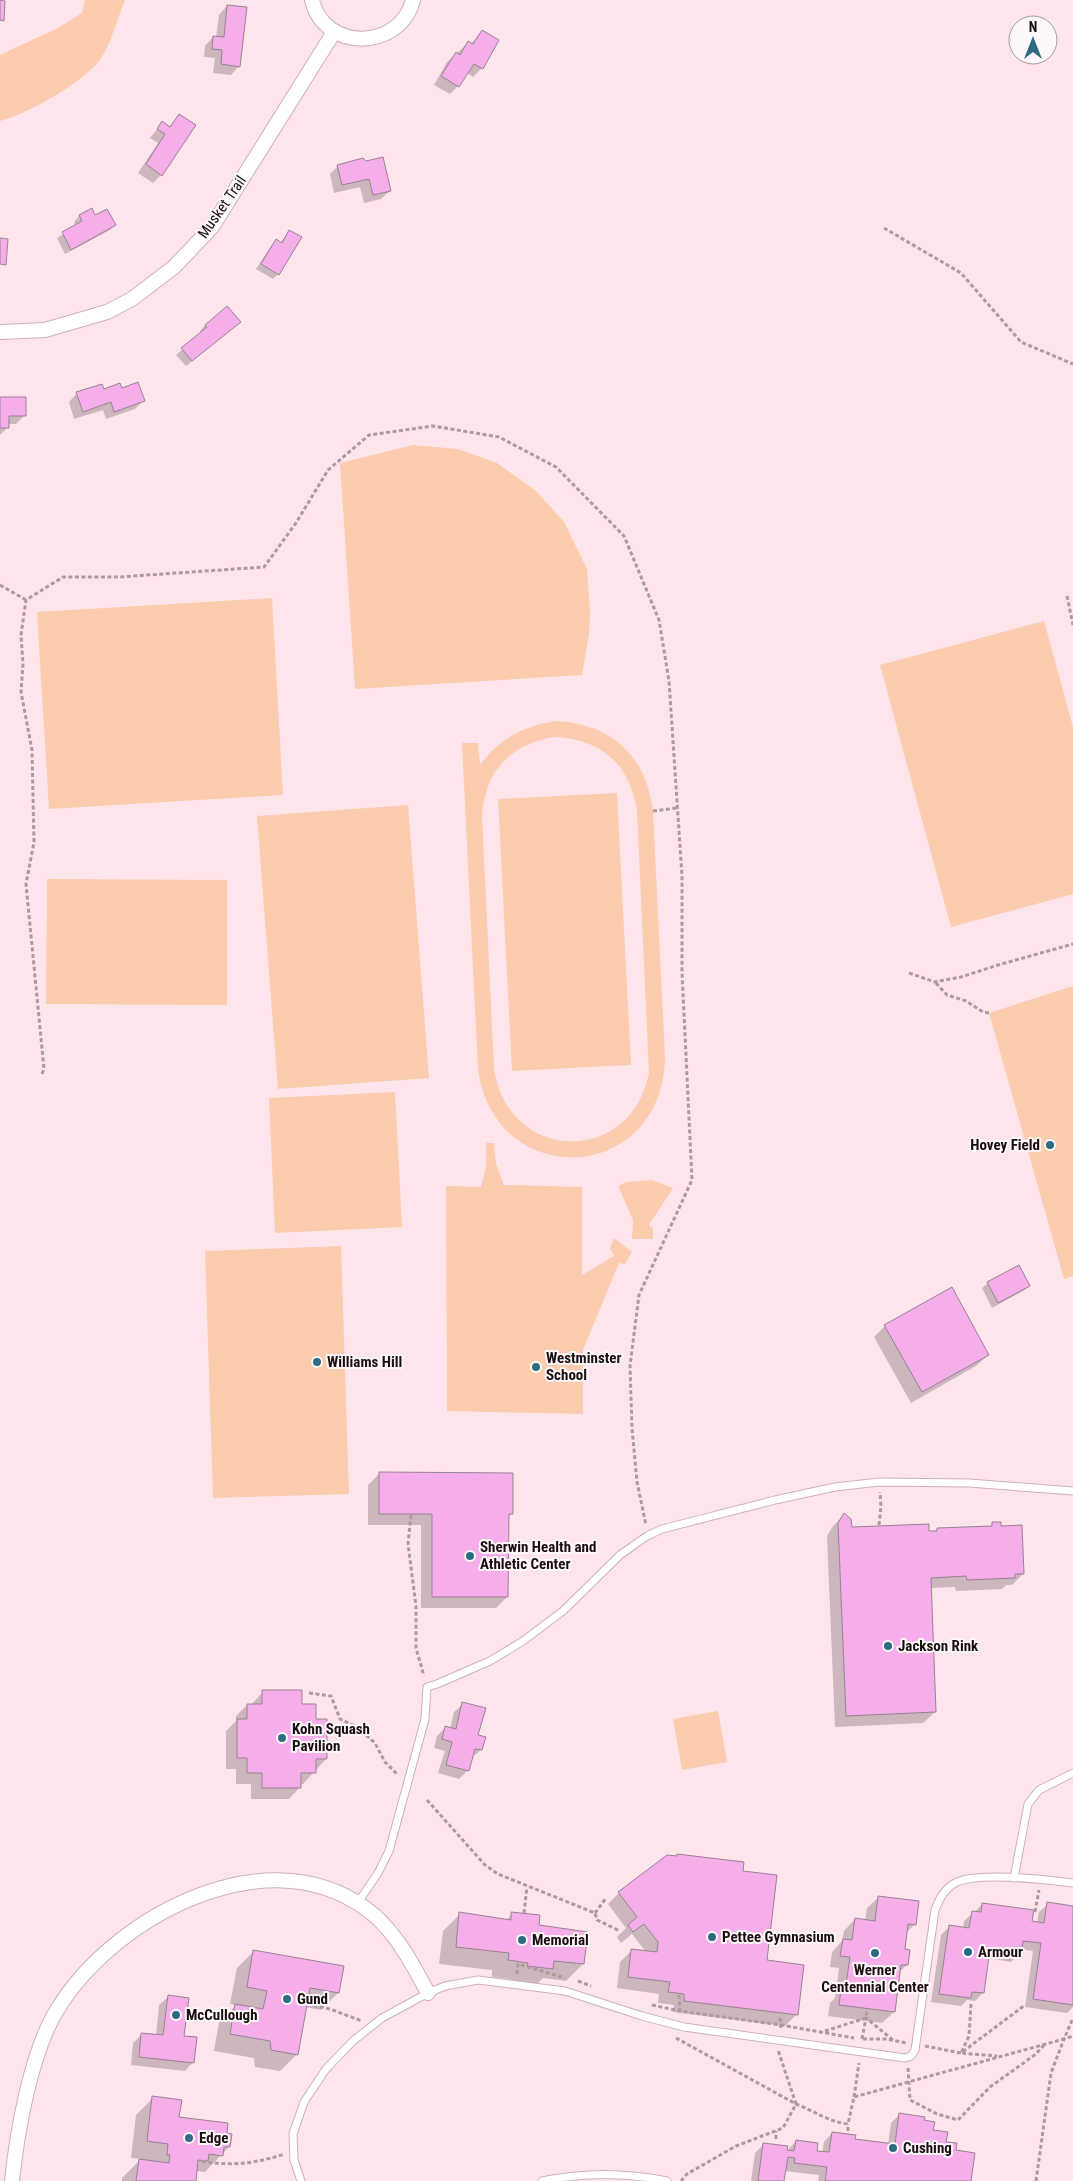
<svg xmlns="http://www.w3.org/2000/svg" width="1073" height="2181" viewBox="0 0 1073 2181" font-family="'Roboto Condensed',sans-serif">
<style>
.green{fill:#fbccae;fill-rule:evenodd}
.shadow{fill:#0003}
.building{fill:#f5aeea;stroke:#978294}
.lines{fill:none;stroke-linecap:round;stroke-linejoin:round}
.service-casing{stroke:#cdb0b8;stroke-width:9}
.minor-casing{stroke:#cdb0b8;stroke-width:16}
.path{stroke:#ae9a9f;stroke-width:3;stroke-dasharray:4 2.5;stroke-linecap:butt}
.service{stroke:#fff;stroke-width:7}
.minor{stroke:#fff;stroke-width:14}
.poi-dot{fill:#2c6b80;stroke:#fef8fa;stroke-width:2}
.labels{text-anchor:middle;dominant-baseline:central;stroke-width:4;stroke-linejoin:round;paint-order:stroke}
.street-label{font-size:15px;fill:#170e10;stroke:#fef8fa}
.poi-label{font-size:15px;font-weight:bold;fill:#170e10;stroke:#fef8fa;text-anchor:start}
</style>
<rect width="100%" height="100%" fill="#fee5ec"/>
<g class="green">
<path d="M85,0H125C117,19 111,45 99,61C83,82 26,115 0,121V55L58,28L82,13Z"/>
<path d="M413,445L458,449L497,463L536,491L564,522L587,569L590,611L589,634L582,675L355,689L340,463Z"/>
<path d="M272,598L283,795L49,809L37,612Z"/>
<path d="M1044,621L1073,727V894L951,927L880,665Z"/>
<path d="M556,721C611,724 646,755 653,811L665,1058C662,1184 496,1193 478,1070L462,743H478L480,765C499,739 523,726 556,721ZM555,737C602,739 630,765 637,811L649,1073C631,1167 507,1163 494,1068L482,816C485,771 510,744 555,737Z"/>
<path d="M617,793L631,1065L512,1071L498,799Z"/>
<path d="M408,805L429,1078L278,1089L257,816Z"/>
<path d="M47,879L227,880V1005L46,1004Z"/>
<path d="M1073,986V1276L1064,1279L989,1013Z"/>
<path d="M395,1092L402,1227L275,1233L269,1098Z"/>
<path d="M486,1143H494L496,1164L504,1185L582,1187V1275L614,1256L610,1248L614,1238L632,1252L625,1264L619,1263L583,1350V1414L447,1411L446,1186L481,1187L486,1167Z"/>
<path d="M652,1180L673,1188L649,1225L653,1228V1239H632L633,1220L618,1186L626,1182Z"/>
<path d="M341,1246L349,1494L213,1498L205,1251Z"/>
<path d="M718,1711L727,1762L682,1770L673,1719Z"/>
</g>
<g class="shadow">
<path d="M227,6L239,66L231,75L213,73L215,58L204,57L205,46L213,37L216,38L219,15Z"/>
<path d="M482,31L497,40L482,68L473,77L467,73L458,86L450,94L434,85L447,62L468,43L471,44Z"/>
<path d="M179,116L161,175L153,183L138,173L158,143L150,138L162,123L169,127Z"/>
<path d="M363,160L390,191L381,199L364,203L360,187L334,193L330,174L338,166Z"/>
<path d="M91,210L95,217L115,225L110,230L65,254L57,238L76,226L74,222L79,216Z"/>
<path d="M290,231L278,274L273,279L256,269L271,246L276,241L280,243Z"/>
<path d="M227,308L234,327L186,366L176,355L202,333L200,331L205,325Z"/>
<path d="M103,390H121L143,401L135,409L106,419L103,410L74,419L69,402L77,393Z"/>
<path d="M0,398L24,416L16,424H8V427L0,435Z"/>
<path d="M988,1283L1029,1286L1023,1291L992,1308L982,1288Z"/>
<path d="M885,1326L988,1355L976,1366L911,1403L874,1337Z"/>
<path d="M380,1473L511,1514L508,1517L507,1597L496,1608H421V1525H368V1485Z"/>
<path d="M844,1515L850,1528L928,1533H934L937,1529L989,1527L993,1524L1023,1574L1012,1585H1006L1002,1589L956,1591L955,1587L930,1588L935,1712L923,1723L835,1727L827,1536L833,1526Z"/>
<path d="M263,1692L300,1705L314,1720L326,1759L303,1784H300V1787L289,1799H251V1784H236V1769H226V1731L236,1721V1716L247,1705H251Z"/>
<path d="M463,1704L481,1750L471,1758L468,1770L459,1779L438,1773L445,1751L434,1748L437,1736L445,1728L450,1729L454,1712Z"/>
<path d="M678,1855L741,1872L765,1961L797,2014L785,2026L673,2012L674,2005L658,2003L659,1994L617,1988L620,1962L632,1950L646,1952L632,1934L621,1943L617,1937L626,1928L608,1904L619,1893Z"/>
<path d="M879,1897L917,1902L914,1925L905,1934L903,1950L907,1965L899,1972L894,2012L882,2023L828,2016L830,2003L835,1998L839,1968L830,1967L832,1952L842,1941L844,1931L855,1919L865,1921L867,1908Z"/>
<path d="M983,1904L1037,1923L1039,1912L1048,1904L1073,1907V2007L1067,2013L1025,2007L1033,1951L1020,1949V1953L1011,1962L988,1958L983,1993L975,2001L967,2000L961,2006L931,2002L941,1935L949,1927L963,1929L964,1921Z"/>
<path d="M460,1914L505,1921L512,1914L583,1964L566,1981L543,1978L535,1986L511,1983V1979L492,1977V1970L439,1964L443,1931Z"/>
<path d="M254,1951L343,1967L338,1993L321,2010L305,2007L296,2055L280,2071L255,2067L254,2058L214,2051L219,2022L236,2005L230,2004L237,1968Z"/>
<path d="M168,1997L193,2062L185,2071L131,2065L133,2043L142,2034L156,2036L159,2005Z"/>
<path d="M153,2098L178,2118L225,2134L229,2147L205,2172L196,2171L195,2181H122V2178L141,2159L131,2158L136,2115Z"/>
<path d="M900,2114L923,2121L954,2152L969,2181H818L819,2175L784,2171L783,2181H751L755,2153L764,2144L786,2152L796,2141L816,2152L822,2153L824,2142L832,2133L854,2140L888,2145L891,2123Z"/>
</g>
<g class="building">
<path d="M0,0L5,1L4,21L0,20Z"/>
<path d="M227,5L247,7L240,67L221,64L222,50L212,49L213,36L224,37Z"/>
<path d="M482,30L499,40L483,69L474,64L459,87L441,76L456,52L460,55L468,41L473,44Z"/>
<path d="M179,114L196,125L162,176L146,164L165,134L157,129L162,121L170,127Z"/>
<path d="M383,157L391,191L373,195L369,179L342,185L337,165L363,158L366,161Z"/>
<path d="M92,208L95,215L107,209L116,225L71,250L62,232L82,221L79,215Z"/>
<path d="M289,230L302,237L279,275L261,264L276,239L282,243Z"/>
<path d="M0,238L8,239L6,265L0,264Z"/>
<path d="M227,306L241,322L192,361L181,348L207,327L205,325Z"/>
<path d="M138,382L145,401L114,412L111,402L83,412L76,392L102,384L104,389L120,383L122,388Z"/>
<path d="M0,397H26V416H9V428H0Z"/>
<path d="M1019,1265L1030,1286L998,1303L987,1282Z"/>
<path d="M952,1287L989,1355L922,1392L884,1325Z"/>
<path d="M379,1472L513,1473V1514H509L508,1597H432V1514H379Z"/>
<path d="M844,1513L851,1519L852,1527L929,1524V1531H937V1528L992,1526V1522H1001V1526L1022,1525L1024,1574H1015V1578L967,1580L966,1576L931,1578L936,1712L846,1716L838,1523Z"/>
<path d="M262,1690H302V1704H316V1719H327V1759H316V1773H301V1788H262V1773H247V1758H237V1719H247V1704H262Z"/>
<path d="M462,1702L486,1708L478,1735L486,1737L482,1750L475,1749L469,1771L446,1765L452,1742L442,1739L445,1726L456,1729Z"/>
<path d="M677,1854L744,1862L743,1871L777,1875L767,1960L804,1965L798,2015L684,2001V1994L668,1992L670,1982L628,1977L631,1949L657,1952L658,1942L644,1924L633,1932L628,1925L637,1917L618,1892L667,1855L677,1856Z"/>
<path d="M878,1896L919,1901L916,1925L908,1924L905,1949L910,1950L908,1965H901L895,2012L839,2005L841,1990L845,1991L850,1957L840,1956L843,1939L852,1940L855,1918L875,1921Z"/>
<path d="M1047,1902L1073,1906V2005L1033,1999L1041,1943L1023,1941L1021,1954L990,1949L984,1993L972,1992L971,1998L939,1994L949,1925L969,1928L972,1911L981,1912L982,1903L1034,1910L1032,1921L1044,1923Z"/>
<path d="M459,1912L511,1920V1912L540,1915L539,1925L588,1932L584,1964L554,1961L553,1969L527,1966L528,1963L508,1960L509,1953L456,1947Z"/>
<path d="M253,1950L344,1966L339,1993L310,1988L298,2055L271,2050L270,2041L230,2034L235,2004L263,2009L267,1991L247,1987Z"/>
<path d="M168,1995L189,1998L184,2036L197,2037L194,2063L139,2057L141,2033L163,2035Z"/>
<path d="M152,2096L182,2100L179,2117L228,2123L227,2133L232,2134L230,2147H224L223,2156L209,2154L208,2161L198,2160L196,2181H136L139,2159L169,2163L170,2155H167L168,2144L147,2141Z"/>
<path d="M899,2113L925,2117L924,2120L935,2122L933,2130L948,2132L946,2142L957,2143L956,2150L975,2153L971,2181H825L827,2167L794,2163L795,2158L788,2157L784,2181H758L763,2143L788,2146L787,2150L794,2151L796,2140L818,2143L817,2151L829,2152L832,2132L856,2135L855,2139L895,2144Z"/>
</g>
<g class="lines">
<defs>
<g id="service">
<path d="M1014,1878L1028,1804L1039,1790L1073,1773"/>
<path d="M357,1904L378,1873L389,1851L425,1719L427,1687L437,1684L490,1661L523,1641L563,1611L620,1555L647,1536L662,1529L775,1500L835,1487L879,1482L969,1483L1073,1491"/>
<path d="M301,2181L294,2160L293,2134L304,2102L326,2069L353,2041L382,2018L428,1993L445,1986L478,1980L565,1991L642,2016L684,2027L905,2058L911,2056L915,2050L935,1910C939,1899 944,1889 955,1883C977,1871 1047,1880 1073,1883"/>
<path d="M542,2181C585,2172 624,2172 667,2181"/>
</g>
<g id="minor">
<path d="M312,0C324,52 400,51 413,0"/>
<path d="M0,332L45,330L107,312L132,299L174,267L212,227L334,32"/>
<path d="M12,2181C17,2132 31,2052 57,2010C115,1914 275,1831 374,1915C398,1936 413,1965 428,1993"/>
</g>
</defs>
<use href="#service" class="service-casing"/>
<use href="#minor" class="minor-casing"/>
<g class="path">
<path d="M884,228L961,273L1021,342L1073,364"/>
<path d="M0,585L26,600"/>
<path d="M1067,596L1073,625"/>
<path d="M653,811L677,808"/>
<path d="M909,973L935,982L961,977L998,965L1073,944"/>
<path d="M936,983L947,995L966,1001L983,1012L989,1013"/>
<path d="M42,1074L44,1069L26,884L34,842L32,750L21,692L23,664L21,635L26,600L63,577H119L264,567L296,523L328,470L369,435L433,426L499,437L556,467L624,536L659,620L669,681L682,876V972L692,1180L639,1295L630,1366L632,1428L637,1482L646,1525"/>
<path d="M411,1515L408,1544L416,1606V1648L424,1676"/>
<path d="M879,1525L881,1506L880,1492"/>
<path d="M309,1693L331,1696L340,1719L357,1727L375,1743L385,1762L398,1775"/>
<path d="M427,1800L485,1865L498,1874L595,1913L597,1920L620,1931"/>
<path d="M1035,1912L1039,1890"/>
<path d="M524,1913L527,1887"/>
<path d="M595,1913L606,1898"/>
<path d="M517,1974L518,1964L565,1978"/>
<path d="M578,1981L591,1986"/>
<path d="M679,1995L680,2011L781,2025L780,2029"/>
<path d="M307,2004L330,2009L362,2021"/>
<path d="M971,2004L969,2036L961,2053L997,2056"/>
<path d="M652,2005L680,2011V2015"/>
<path d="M780,2018L781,2025L854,2038"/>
<path d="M825,2031L866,2018L867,2009"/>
<path d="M676,2038L796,2104C814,2111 829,2122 848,2124L854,2097L1064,2039L1073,2018"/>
<path d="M862,2039L866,2018L893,2040"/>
<path d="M863,2039H887L906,2043"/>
<path d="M925,2046L961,2053L1025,2005"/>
<path d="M908,2068L910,2100L937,2114L958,2120L990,2087L1036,2054L1044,2045"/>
<path d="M854,2097L859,2063"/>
<path d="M848,2131V2124"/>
<path d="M776,2139V2131"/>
<path d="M202,2161C231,2167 256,2163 285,2154"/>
<path d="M681,2181L687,2174L736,2146L783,2128L796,2104L778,2050"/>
<path d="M1036,2181L1051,2073L1064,2039L1073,2036"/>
</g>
<use href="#service" class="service"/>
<use href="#minor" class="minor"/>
</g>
<g class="poi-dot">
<circle cx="1050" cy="1145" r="5"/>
<circle cx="317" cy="1362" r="5"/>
<circle cx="536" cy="1367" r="5"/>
<circle cx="470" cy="1556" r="5"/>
<circle cx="888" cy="1646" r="5"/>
<circle cx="282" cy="1738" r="5"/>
<circle cx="712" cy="1937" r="5"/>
<circle cx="522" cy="1940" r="5"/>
<circle cx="968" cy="1952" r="5"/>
<circle cx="875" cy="1953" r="5"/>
<circle cx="287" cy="1999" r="5"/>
<circle cx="176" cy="2015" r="5"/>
<circle cx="189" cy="2138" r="5"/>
<circle cx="893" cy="2148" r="5"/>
</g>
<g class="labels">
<g class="street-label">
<text transform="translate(222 207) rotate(-55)">Musket Trail</text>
</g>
<g class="poi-label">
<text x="1040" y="1145" text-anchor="end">Hovey Field</text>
<text x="546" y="1358">Westminster<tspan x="546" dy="17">School</tspan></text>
<text x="327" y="1362">Williams Hill</text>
<text x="480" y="1547">Sherwin Health and<tspan x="480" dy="17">Athletic Center</tspan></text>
<text x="898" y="1646">Jackson Rink</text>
<text x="292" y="1729">Kohn Squash<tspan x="292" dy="17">Pavilion</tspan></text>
<text x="722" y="1937">Pettee Gymnasium</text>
<text x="532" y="1940">Memorial</text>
<text x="978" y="1952">Armour</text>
<text x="875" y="1970" text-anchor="middle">Werner<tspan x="875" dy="17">Centennial Center</tspan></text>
<text x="297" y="1999">Gund</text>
<text x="186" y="2015">McCullough</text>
<text x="199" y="2138">Edge</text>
<text x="903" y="2148">Cushing</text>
</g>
</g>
<g transform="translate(1033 40)"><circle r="24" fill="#fef8fa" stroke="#a29a9c"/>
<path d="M0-4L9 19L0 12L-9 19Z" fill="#2c6b80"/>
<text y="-8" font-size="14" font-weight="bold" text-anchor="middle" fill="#170e10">N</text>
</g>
</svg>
